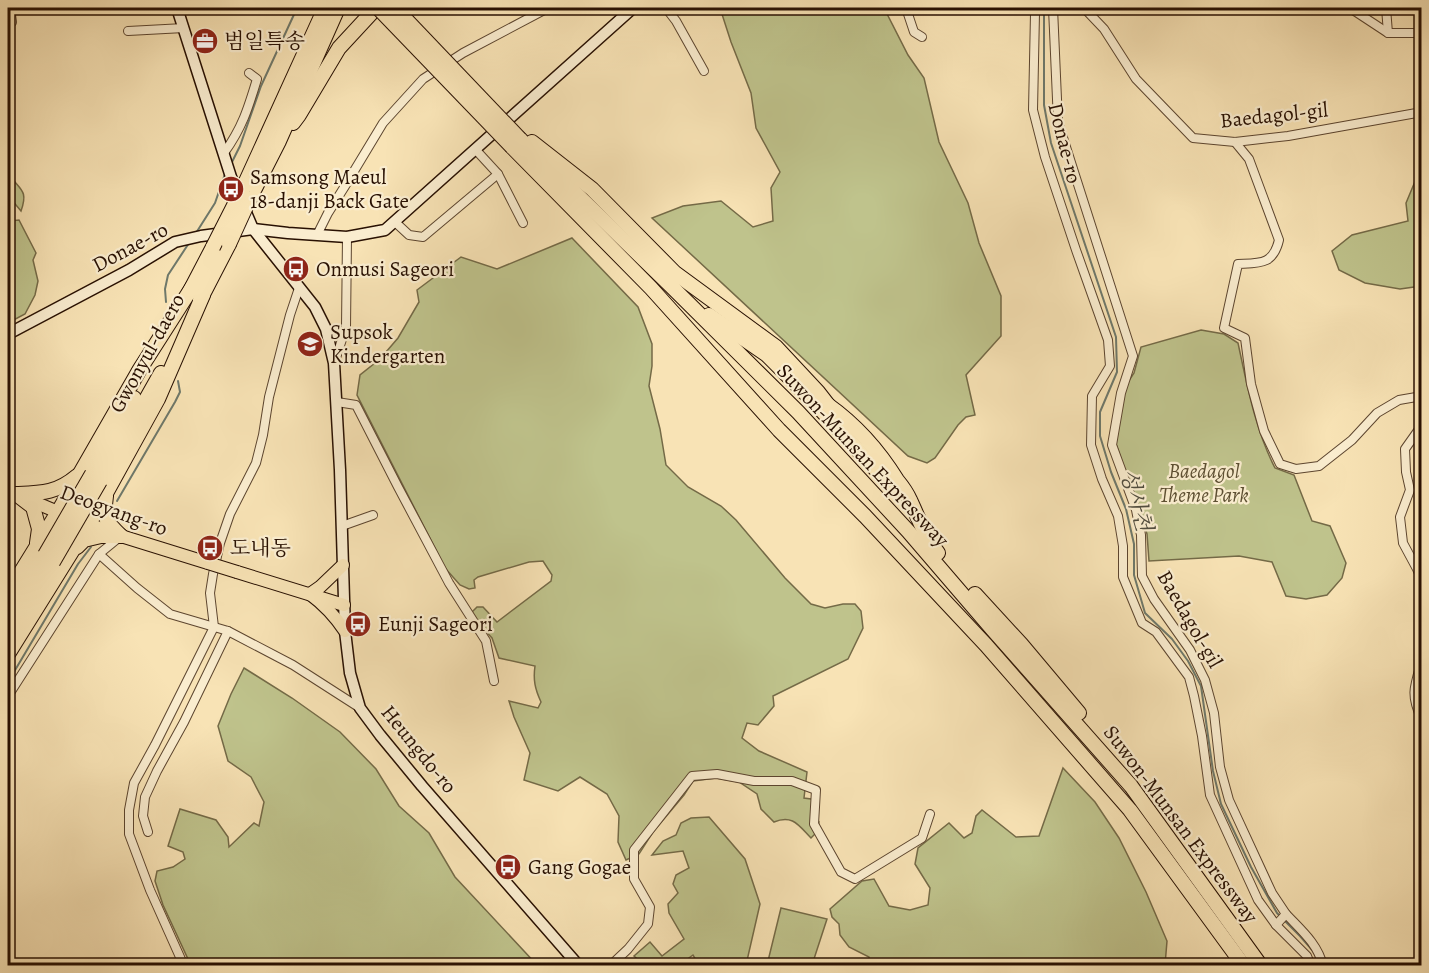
<svg xmlns="http://www.w3.org/2000/svg" width="1429" height="973" viewBox="0 0 1429 973" font-family="Alegreya,'Noto Serif KR',serif">
<style>
.green{fill:#bfc38c;stroke:#746a47;stroke-width:1.5}
.lines{fill:none;stroke-linecap:round;stroke-linejoin:round}
.stream{stroke:#6e786a;stroke-width:2}
.street-casing{stroke:#5c452f;stroke-width:10}
.secondary-casing{stroke:#281002;stroke-width:13}
.primary-casing{stroke:#281002;stroke-width:14}
.highway-casing{stroke:#281002;stroke-width:16}
.street{stroke:#faedcf;stroke-width:8}
.secondary{stroke:#faedcf;stroke-width:10}
.primary{stroke:#f8e3b5;stroke-width:12}
.highway{stroke:#f8e3b5;stroke-width:14}
.primary-bridge-casing{stroke:#281002;stroke-width:14;stroke-linecap:butt}
.highway-bridge-casing{stroke:#281002;stroke-width:16;stroke-linecap:butt}
.primary-bridge{stroke:#f8e3b5;stroke-width:12}
.highway-bridge{stroke:#f8e3b5;stroke-width:14}
.labels{text-anchor:middle;dominant-baseline:central;stroke-width:4.5;stroke-linejoin:round;paint-order:stroke}
.poi-label{font-size:21px;fill:#281002;stroke:#faedcf;text-anchor:start}
.street-label{font-size:21px;fill:#281002;stroke:#faedcf}
.park-label{font-size:21px;font-style:italic;fill:#5d4f32;stroke:#faedcf}
.water-label{font-size:22px;font-style:italic;fill:#514d3f;stroke:#faedcf}
</style>
<rect width="100%" height="100%" fill="#f8e3b5"/>
<filter id="stains"><feTurbulence type="fractalNoise" baseFrequency=".00333" numOctaves="4"/><feColorMatrix values="0 0 0 0 .2 0 0 0 0 .09 0 0 0 0 .02 0 0 0 .5 -.17"/></filter>
<radialGradient id="worn" r=".72"><stop offset=".6" stop-color="#630" stop-opacity="0"/><stop offset="1" stop-color="#630" stop-opacity=".3"/></radialGradient>
<g class="green">
<path d="M720,8H884L908,55L924,78L939,142L968,203L979,243L1001,296V336L966,375L975,415L966,417L958,425L935,458L927,463L908,456L652,218L683,206L721,201L753,227L773,221L771,188L780,172L756,128L751,93L731,42Z"/>
<path d="M8,173C19,190 29,189 21,211L11,199L8,200Z"/>
<path d="M1421,177V286L1400,289L1365,283L1339,270L1332,251L1352,235L1408,221L1406,203L1416,179Z"/>
<path d="M8,216L10,221L19,220L36,253L33,260L38,281L35,295L25,314L8,323Z"/>
<path d="M572,238L638,307L652,344V366L649,386L660,429L666,465L688,487L721,506L736,520L785,578L811,604L825,608L843,604H855L861,611L863,628L848,659L773,696L774,706L758,725L747,723L742,738L759,751L807,772L804,798L811,799L815,804L813,813L819,822L817,832L811,838C799,826 793,814 774,822L761,809L757,794L739,782L716,778L693,781L684,795L653,832L639,854L626,860L618,842L619,816L607,794L580,777L558,791L524,780L530,753L514,717L509,701L538,708L541,702C535,689 533,680 535,666L499,658L492,638L473,618L472,612L477,607H483L497,622L551,581L552,575L543,561L529,562L478,577L474,580L475,588L469,589L460,585L445,568L357,395L360,375L380,359L398,338L419,302L417,290L461,257L497,269Z"/>
<path d="M1201,330L1224,334L1238,343C1247,385 1255,429 1275,468L1294,475L1312,521L1330,526L1346,563L1342,578L1327,595L1306,599L1286,596L1272,562L1239,556L1149,561L1147,534L1116,444L1121,393L1134,373L1141,347Z"/>
<path d="M244,668L292,698L340,732L376,769L399,806L429,833L455,877L537,965L199,966L188,959L163,905L155,881L157,871L173,867L185,859L183,852L168,846L180,809L216,820L228,837L229,847L254,823L259,826L264,802L251,777L228,761L218,726L231,694Z"/>
<path d="M1063,768L1095,802L1119,838L1146,892L1167,941L1165,965H871L869,957L849,947L840,935L839,924L832,917L830,909L862,881L874,879L889,906L910,910L928,905L930,888L915,864L918,848L949,823L964,838L972,833L976,816L982,810L1016,837L1039,836Z"/>
<path d="M709,817L745,859L760,904L746,965H699L693,955L679,965H644L634,956L650,942L662,956L684,939L669,913L668,904L678,893L673,884L676,875L689,868L683,851L652,855L663,841L676,835L681,823L691,818Z"/>
<path d="M781,908L827,919L812,965H767Z"/>
</g>
<g class="lines">
<g class="stream">
<path d="M1044,8V105L1051,143L1116,337L1117,372L1100,412V436L1111,472L1126,509L1134,544V575L1145,613L1172,639L1188,661L1201,686L1213,771L1221,804L1251,867L1277,913L1300,936L1314,952"/>
<path d="M231,164L240,146L261,86L297,8"/>
<path d="M196,233L215,203L225,174"/>
<path d="M166,302L165,289L168,275L189,243"/>
<path d="M117,501L175,402L180,392L178,381"/>
<path d="M8,682L78,564L91,547"/>
</g>
<defs>
<g id="street">
<path d="M666,8L676,21L704,71"/>
<path d="M906,8L914,32L922,37"/>
<path d="M1033,8L1035,13L1033,110L1045,157L1076,250L1108,340L1110,366L1092,396L1091,445L1102,479L1118,516L1123,546V577L1142,623L1156,632L1189,677L1194,696L1202,736L1210,795L1258,900L1276,925L1307,956L1311,966"/>
<path d="M1053,8L1058,122L1133,356L1121,393L1112,445L1136,510L1141,535L1142,576L1154,599L1190,650L1205,680L1214,713L1220,767L1229,800L1272,893L1286,914L1276,925"/>
<path d="M1084,8L1104,29L1136,79L1193,138L1235,142L1288,136L1422,112"/>
<path d="M1350,8L1388,33H1422"/>
<path d="M1386,8L1388,33"/>
<path d="M8,23L12,22L10,8"/>
<path d="M128,31L184,28"/>
<path d="M1235,142L1249,159L1279,240C1273,265 1260,263 1238,264L1224,328L1245,338L1251,384L1264,431L1280,464L1296,469L1319,466L1352,440L1377,413L1399,400L1422,396"/>
<path d="M475,149L498,174L523,223"/>
<path d="M224,153C242,128 248,109 257,79L249,73"/>
<path d="M395,222L409,235L423,237L498,174"/>
<path d="M317,235L328,213L345,186L383,123L423,79L463,53L548,8"/>
<path d="M335,361L346,327L347,237"/>
<path d="M337,402L356,405L398,487L449,583L486,641L494,681"/>
<path d="M1422,425L1405,449L1406,472L1410,490L1400,517L1403,543L1417,569L1422,580"/>
<path d="M342,526L373,515"/>
<path d="M99,554L137,588L170,614L228,631L293,665L360,708"/>
<path d="M1422,661C1414,687 1410,695 1422,720"/>
<path d="M8,696L99,554L121,536"/>
<path d="M148,832L143,816L145,797L157,771L184,722L228,631"/>
<path d="M1286,914C1301,930 1318,944 1323,966"/>
<path d="M184,966L150,890L129,834V810L134,783L155,745L214,627L210,593L213,574L220,543L230,514L256,463L263,435L269,397L290,315L299,288"/>
<path d="M610,966L628,949L648,924L650,907L634,879V850L692,776L717,774L754,781H792L816,790L814,824L841,872L855,879L922,838L930,814"/>
</g>
<g id="secondary">
<path d="M177,8L231,177L253,229L315,307L326,329L334,363L340,470L345,631L350,673L360,708L380,735L422,786L579,966"/>
<path d="M8,334L129,270L175,242L201,236L253,229L288,233L347,237L385,230L633,8"/>
</g>
<g id="primary">
<path d="M8,491L65,515"/>
<path d="M81,521L121,536L208,563"/>
<path d="M343,565L320,587L310,594C325,605 335,616 345,631"/>
<path d="M237,572L344,605"/>
</g>
<g id="highway">
<path d="M293,123L299,115L339,48L376,8"/>
<path d="M520,139L671,286L798,412L908,531L993,630L1131,786L1261,966"/>
<path d="M532,142L592,189L675,273L776,347L818,392L832,410"/>
<path d="M512,147L651,288L779,430L865,516L986,645L1130,810L1244,966"/>
<path d="M243,188L325,8"/>
<path d="M250,198L279,141L338,8"/>
<path d="M189,293L213,247"/>
<path d="M200,300L229,244"/>
<path d="M709,315L767,355L812,400L892,487"/>
<path d="M828,405C856,425 879,451 897,480C902,486 907,493 910,500C919,519 924,535 938,553"/>
<path d="M92,474L134,398"/>
<path d="M100,481L161,373"/>
<path d="M16,494C42,493 57,493 77,476"/>
<path d="M16,494L33,507L39,529L37,543"/>
<path d="M106,496C103,518 105,521 121,536"/>
<path d="M77,547L84,540L101,536H121"/>
<path d="M8,593L58,512L140,369L193,286"/>
<path d="M975,594L1021,644L1079,713"/>
<path d="M8,616L45,555"/>
<path d="M8,637L53,562"/>
<path d="M8,654L89,524L158,399L203,295"/>
</g>
</defs>
<use href="#street" class="street-casing"/>
<use href="#secondary" class="secondary-casing"/>
<use href="#primary" class="primary-casing"/>
<use href="#highway" class="highway-casing"/>
<use href="#street" class="street"/>
<use href="#secondary" class="secondary"/>
<use href="#primary" class="primary"/>
<use href="#highway" class="highway"/>
<defs>
<path id="primary-bridge" d="M208,563L237,572"/>
<g id="highway-bridge">
<path d="M378,8L512,147"/>
<path d="M395,8L520,139"/>
<path d="M229,244L250,198"/>
<path d="M213,247L243,188"/>
<path d="M45,555L92,474"/>
<path d="M53,562L100,481"/>
</g>
</defs>
<use href="#primary-bridge" class="primary-bridge-casing"/>
<use href="#highway-bridge" class="highway-bridge-casing"/>
<use href="#primary-bridge" class="primary-bridge"/>
<use href="#highway-bridge" class="highway-bridge"/>
</g>
<defs>
<symbol id="office-disc" viewBox="-11 -11 22 22"><circle r="9.5" fill="#8f2418" stroke="#faedcf"/><path d="M-6-3h4V-5.5h4V-3h4V5H-6ZM-1-4.5V-3h2v-1.5ZM-6 0V1H6V0Z" fill="#fff"/></symbol>
<symbol id="bus-disc" viewBox="-11 -11 22 22"><circle r="9.5" fill="#8f2418" stroke="#faedcf"/><path d="M-5-6H5V4H4V6H2V4H-2V6H-4V4H-5ZM-3.5-4V0h7V-4ZM-3.5 1.2v1.5H-2V1.2ZM2 1.2v1.5H3.5V1.2Z" fill="#fff"/></symbol>
<symbol id="school-disc" viewBox="-11 -11 22 22"><circle r="9.5" fill="#8f2418" stroke="#faedcf"/><path d="M0-5L7-2L0 1L-7-2ZM-4 1L0 2.5L4 1V4Q0 6-4 4Z" fill="#fff"/></symbol>
</defs>
<g fill-rule="evenodd">
<use href="#office-disc" x="190" y="26" width="30" height="30"/>
<use href="#bus-disc" x="216" y="174" width="30" height="30"/>
<use href="#bus-disc" x="281" y="254" width="30" height="30"/>
<use href="#school-disc" x="295" y="329" width="30" height="30"/>
<use href="#bus-disc" x="195" y="533" width="30" height="30"/>
<use href="#bus-disc" x="343" y="609" width="30" height="30"/>
<use href="#bus-disc" x="493" y="852" width="30" height="30"/>
</g>
<g class="labels">
<g class="poi-label">
<text x="224" y="41">범일특송</text>
<text x="250" y="177">Samsong Maeul<tspan x="250" dy="24">18-danji Back Gate</tspan></text>
<text x="316" y="269">Onmusi Sageori</text>
<text x="330" y="332">Supsok<tspan x="330" dy="24">Kindergarten</tspan></text>
<text x="230" y="548">도내동</text>
<text x="378" y="624">Eunji Sageori</text>
<text x="528" y="867">Gang Gogae</text>
</g>
<g class="street-label">
<text transform="translate(1274 115) rotate(-6)">Baedagol-gil</text>
<text transform="translate(1065 143) rotate(76)">Donae-ro</text>
<text transform="translate(130 247) rotate(-28)">Donae-ro</text>
<text transform="translate(147 353) rotate(-61)">Gwonyul-daero</text>
<text transform="translate(863 455) rotate(47)">Suwon-Munsan Expressway</text>
<text transform="translate(114 510) rotate(20)">Deogyang-ro</text>
<text transform="translate(1190 619) rotate(60)">Baedagol-gil</text>
<text transform="translate(419 749) rotate(51)">Heungdo-ro</text>
<text transform="translate(1181 824) rotate(53)">Suwon-Munsan Expressway</text>
</g>
<g class="park-label">
<text x="1204" y="471">Baedagol<tspan x="1204" dy="24">Theme Park</tspan></text>
</g>
<g class="water-label">
<text transform="translate(1136 500) rotate(74)">성사천</text>
</g>
</g>
<rect width="1429" height="973" fill="none" stroke="#f8e3b5" stroke-width="30"/>
<rect x="9" y="9" width="1411" height="955" fill="none" stroke="#281002" stroke-width="3"/>
<rect x="15" y="15" width="1399" height="943" fill="none" stroke="#281002" stroke-width="1.5"/>
<rect width="100%" height="100%" filter="url(#stains)"/>
<rect width="100%" height="100%" fill="url(#worn)"/>
</svg>
